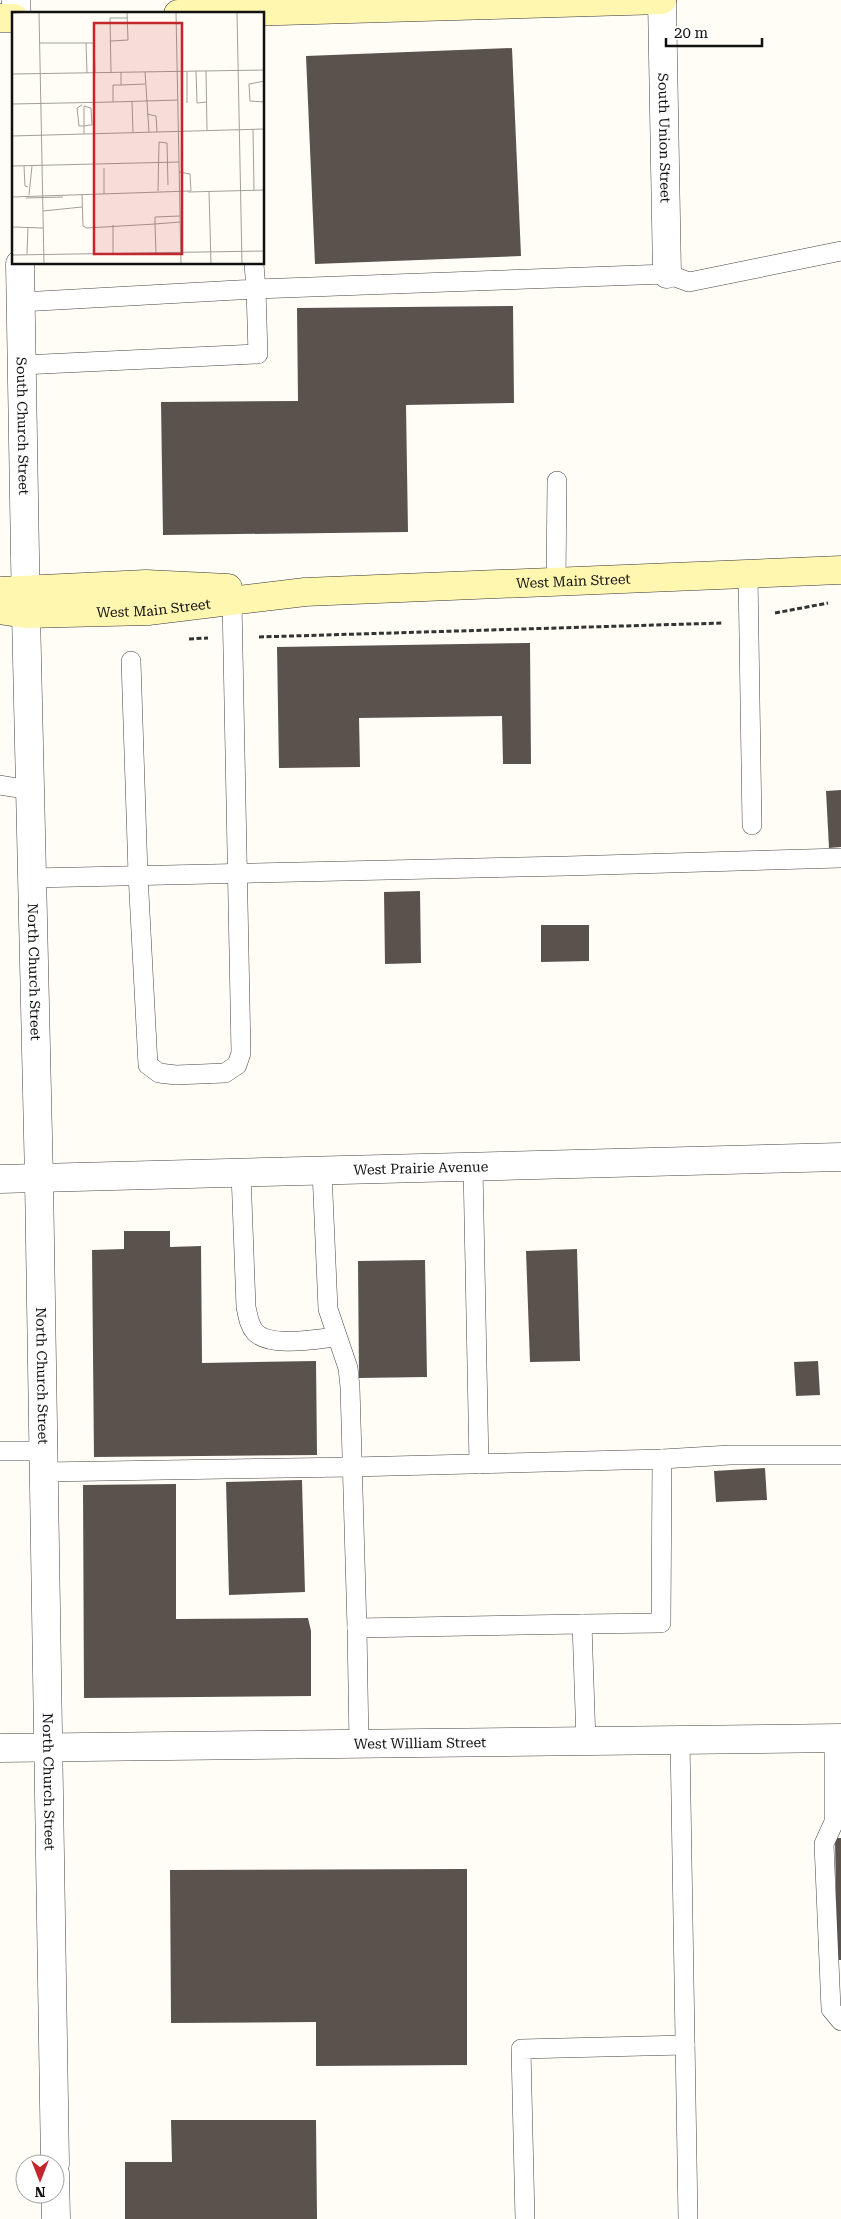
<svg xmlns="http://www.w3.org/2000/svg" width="841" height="2219" viewBox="0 0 841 2219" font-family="'Roboto Serif',serif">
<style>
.building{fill:#5a524d}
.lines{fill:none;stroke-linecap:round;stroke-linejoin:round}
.lane-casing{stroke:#444;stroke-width:20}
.street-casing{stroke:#444;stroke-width:29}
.secondary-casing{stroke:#333;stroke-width:29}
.path{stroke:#333;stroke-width:3;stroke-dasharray:5 2.5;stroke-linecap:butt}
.lane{stroke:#fff;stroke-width:19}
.street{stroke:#fff;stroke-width:28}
.secondary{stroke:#fff6b0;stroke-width:28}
.labels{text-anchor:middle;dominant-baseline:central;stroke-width:5;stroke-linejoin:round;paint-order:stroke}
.street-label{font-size:14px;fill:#111;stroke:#fff}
.inset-road{fill:none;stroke:#a09f9a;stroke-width:1}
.view{fill:#c4262e;fill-opacity:0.15;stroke:#c4262e;stroke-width:2.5}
.inset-edge{fill:none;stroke:#111;stroke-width:2.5}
</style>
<rect width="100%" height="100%" fill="#fffdf5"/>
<g class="building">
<path d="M512,48L521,256L315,264L306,56Z"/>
<path d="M513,306L514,403L406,405L408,532L163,535L161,402L298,401L297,308Z"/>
<path d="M530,643L531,764H503L502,716L359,718L360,767L279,768L277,647Z"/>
<path d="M841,790V847L829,848L826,791Z"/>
<path d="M420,891L421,963L385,964L384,892Z"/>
<path d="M541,925H589V961L541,962Z"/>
<path d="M124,1231H170V1247L201,1246L202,1363L316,1361L317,1455L94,1457L92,1250L124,1249Z"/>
<path d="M577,1249L580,1361L530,1362L526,1251Z"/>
<path d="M425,1260L427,1377L359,1378L358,1261Z"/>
<path d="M818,1361L820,1395L796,1396L794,1362Z"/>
<path d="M765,1468L767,1500L716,1502L714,1471Z"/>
<path d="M302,1480L305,1592L229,1595L226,1482Z"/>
<path d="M176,1484V1619L308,1618L311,1631V1696L84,1698L83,1485Z"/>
<path d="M835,1838H841V1960H837Z"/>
<path d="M467,1869V2065L316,2066V2022L171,2023L170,1870Z"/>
<path d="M171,2120H316L317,2219H125V2162H172Z"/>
</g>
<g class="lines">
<defs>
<g id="lane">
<path d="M21,302L256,289L254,264"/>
<path d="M22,365L258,354L256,289L667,274L689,282L841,251"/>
<path d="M748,574L752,825"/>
<path d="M556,582L557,481"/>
<path d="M131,661L138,874L148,1065L159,1073L176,1075L225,1073L237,1065L241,1053L232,601"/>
<path d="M0,785L30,790"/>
<path d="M32,878L567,866L841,858"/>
<path d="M473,1167L479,1464"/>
<path d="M322,1171L328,1309L348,1368L350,1387L357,1628L359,1743"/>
<path d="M241,1173L246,1307C248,1316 249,1325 255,1332C270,1348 317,1339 336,1337"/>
<path d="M0,1451H44"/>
<path d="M662,1459L730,1455H841"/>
<path d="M44,1472L352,1467L662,1459L661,1623L582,1624"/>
<path d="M357,1628L582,1624L586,1741"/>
<path d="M834,1738V1822L824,1844L831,2009L841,2021"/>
<path d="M680,1739L688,2219"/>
<path d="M525,2219L521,2049L685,2045"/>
</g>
<g id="street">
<path d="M16,0V14"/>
<path id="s1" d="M662,0L667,274"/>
<path id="s2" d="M20,264L26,614L39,1179L55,2164"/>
<path id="s3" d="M0,1179L841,1157"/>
<path id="s4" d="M0,1748L841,1738"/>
<path d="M55,2173L56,2219"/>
</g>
<g id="secondary">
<path d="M178,14L662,0"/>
<path d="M0,18H14"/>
<path d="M0,591L146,584L228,588"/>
<path id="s5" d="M0,610L26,614L148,611L305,592L841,570"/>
</g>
</defs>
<use href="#lane" class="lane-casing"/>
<use href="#street" class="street-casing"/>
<use href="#secondary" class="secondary-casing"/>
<g class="path">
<path d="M775,613L828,603"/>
<path d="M259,637L722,623"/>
<path d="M189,639L208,638"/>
</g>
<use href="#lane" class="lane"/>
<use href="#street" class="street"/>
<use href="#secondary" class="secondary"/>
</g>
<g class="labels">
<g class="street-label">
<text stroke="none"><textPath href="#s1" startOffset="138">South Union Street</textPath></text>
<text stroke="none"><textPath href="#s2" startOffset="162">South Church Street</textPath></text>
<text stroke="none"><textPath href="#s5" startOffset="575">West Main Street</textPath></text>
<text stroke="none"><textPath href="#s5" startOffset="154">West Main Street</textPath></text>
<text stroke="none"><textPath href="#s2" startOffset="708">North Church Street</textPath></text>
<text stroke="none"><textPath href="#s3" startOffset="421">West Prairie Avenue</textPath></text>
<text stroke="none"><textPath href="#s2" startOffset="1112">North Church Street</textPath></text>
<text stroke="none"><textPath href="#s4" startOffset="420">West William Street</textPath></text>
<text stroke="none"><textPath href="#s2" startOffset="1518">North Church Street</textPath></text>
</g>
</g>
<g transform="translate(12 12)">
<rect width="252" height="252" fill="#fffdf5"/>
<path class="inset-road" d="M27,0L32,252M164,0L169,252M225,0L230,252M0,1L22,0M99,29L116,28L115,0M27,31H74M184,59L185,91L195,90M194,59L195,118M109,60V73L133,72M133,60L137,120M175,60V91M75,61L74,31H82L83,61M99,61L98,6H115M0,62L253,58M253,69L237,72L238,89L253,90M109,73H101V90L166,88M120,89L121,120M0,92L101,90M70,93L65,96L67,114H72L78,113H80L79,96L72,94V122M135,102L144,104L145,120M241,118L242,178M0,124L253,117M0,154L167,150M12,154L13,174L16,175M92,156V182M167,160L178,162L179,179M146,179L147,130L155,131L156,173M197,179L199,252M176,180L253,178M17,183L20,154M70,183L71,214L75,216L143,212V205L168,204M0,185L178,179M14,186L51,185M31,199L70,195M101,213V242M0,215L31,216M144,241L143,212L168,210M15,242L16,215M0,243L253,239"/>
<path class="view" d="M82,11H170V242H82Z"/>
<rect width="252" height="252" class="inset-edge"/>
</g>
<g transform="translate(40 2179) rotate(180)"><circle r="24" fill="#ffffff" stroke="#a0a0a0"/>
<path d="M0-4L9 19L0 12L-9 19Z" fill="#c4262e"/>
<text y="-8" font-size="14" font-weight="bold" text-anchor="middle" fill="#111111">N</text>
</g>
<path d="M666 38v8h96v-8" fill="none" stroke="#111111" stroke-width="2.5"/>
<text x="674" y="38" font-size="15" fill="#111111" stroke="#ffffff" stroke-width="4" paint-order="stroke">20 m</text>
</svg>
